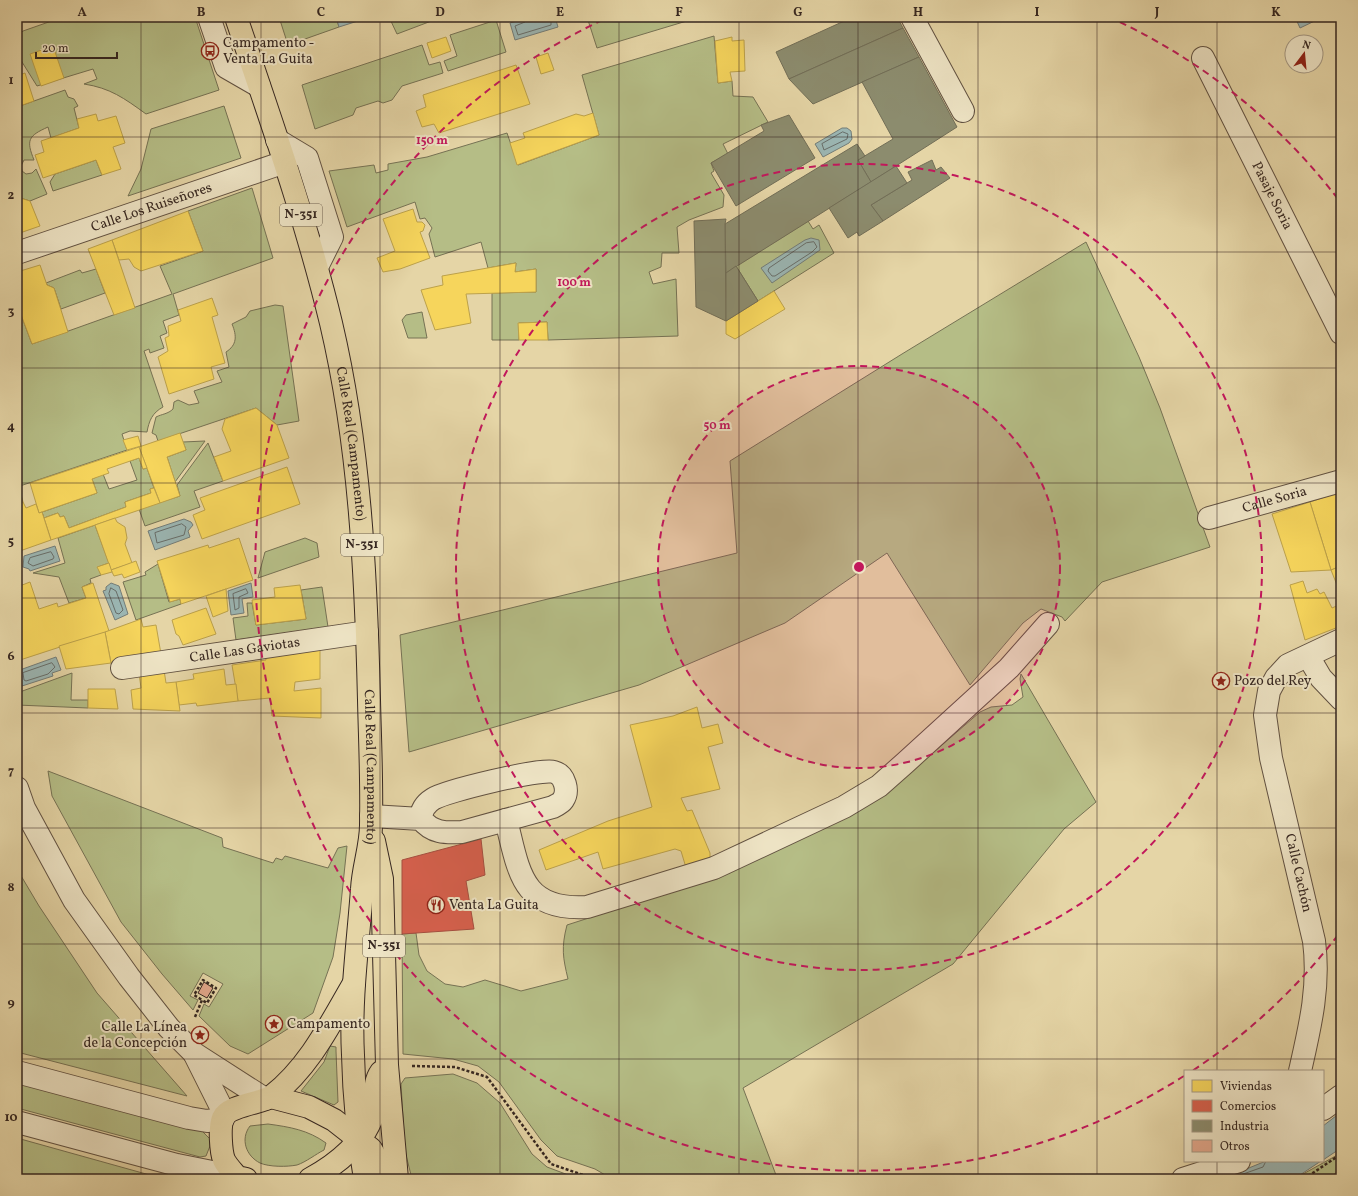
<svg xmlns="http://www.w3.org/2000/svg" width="1358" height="1196" viewBox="0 0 1358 1196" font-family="Vollkorn,serif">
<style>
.green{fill:#b5bd86;stroke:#767254}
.water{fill:#9bb6b3;stroke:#737d79}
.homes{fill:#f6d55c;stroke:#bca14a}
.shops{fill:#d6604d;stroke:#a64f40}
.industry{fill:#8c8c6e;stroke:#726e57}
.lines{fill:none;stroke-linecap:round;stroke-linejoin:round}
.shore{stroke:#686e6a;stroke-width:1}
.building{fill:#e3a88c;stroke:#362721}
.minor-casing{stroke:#625242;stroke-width:24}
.highway-casing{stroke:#362721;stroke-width:24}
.path{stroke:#362721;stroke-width:2.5;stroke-dasharray:3 2;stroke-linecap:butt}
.minor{stroke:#eee4c5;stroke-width:22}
.highway{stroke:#e5d5a6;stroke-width:22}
.grid{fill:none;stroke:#362721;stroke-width:1;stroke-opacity:0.55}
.ring{fill:none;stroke:#c2185b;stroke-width:2;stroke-dasharray:7 5}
.labels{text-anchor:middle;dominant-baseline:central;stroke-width:4;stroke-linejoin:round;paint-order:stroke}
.shield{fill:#eee4c5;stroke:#6d6052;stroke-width:1}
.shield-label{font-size:13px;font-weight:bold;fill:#362721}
.poi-label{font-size:14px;fill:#362721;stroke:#eee4c5;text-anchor:start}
.street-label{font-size:14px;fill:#362721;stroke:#eee4c5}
.centre{fill:#c2185b;stroke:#eee4c5;stroke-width:2}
.ring-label{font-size:12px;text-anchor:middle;font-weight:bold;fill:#c2185b;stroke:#eee4c5;stroke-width:4;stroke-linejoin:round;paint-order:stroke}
.neatline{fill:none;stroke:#362721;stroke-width:1.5}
.grid-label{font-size:13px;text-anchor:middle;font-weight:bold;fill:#362721}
</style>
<rect width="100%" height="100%" fill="#e5d5a6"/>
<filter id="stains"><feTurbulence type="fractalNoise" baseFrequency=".005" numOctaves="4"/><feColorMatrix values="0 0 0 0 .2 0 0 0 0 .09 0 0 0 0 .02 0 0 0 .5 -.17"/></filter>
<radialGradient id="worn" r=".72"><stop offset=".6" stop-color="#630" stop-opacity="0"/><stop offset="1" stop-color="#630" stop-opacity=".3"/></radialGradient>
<g class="green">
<path d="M63,17H195L219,90L146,114C124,98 110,88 84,84L97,79L93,69L37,86L17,54V37L23,31Z"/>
<path d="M279,17H336L339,27L288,45Z"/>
<path d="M389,17H442L397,34Z"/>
<path d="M587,17H700L597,48Z"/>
<path d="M496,20L506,52L448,71L444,61L457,56L450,35Z"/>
<path d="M714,36L718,83L732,81L733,96L753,97L768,122L723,144L728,154L711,163L714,171L711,173L724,195L723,207L689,220L677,227L679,253H662L661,267L649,272L653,284L676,279L678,336L548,340L547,322L519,323V340H492V293L536,292V269L515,272L516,263L488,268L481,242L435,257L429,234L432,228L425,218L420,219L415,202L347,227L329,171L374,165L376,173L388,170V164L427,157L507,133L518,165L599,135L582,75Z"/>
<path d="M422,45L429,65L440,62L443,73L402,86L392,100L383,103L378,101L356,108L353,115L315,129L302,85Z"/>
<path d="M65,90L68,97L74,99L78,106L74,108L79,128L51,138L48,127C28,136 26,140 34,160H24L21,166L22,171L26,174L32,173L36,169L47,194L30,201L17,197V107Z"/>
<path d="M224,106L241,158L128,196L141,169L151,129Z"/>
<path d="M96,160L102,175L53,191L50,182L55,174Z"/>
<path d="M252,188L273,258L173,294L179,315L163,321L167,333L160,336L164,348L150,353L149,349L144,351L163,407C152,413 149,421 147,432L130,431L122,434L127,450L17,487V304L32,344L172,294L160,266L203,251L188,211Z"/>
<path d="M808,221L813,229L819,225L834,253L758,301L736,266Z"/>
<path d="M1086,242L1139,357L1160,408L1210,547L1102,582L1065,621L1062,617L1041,609L1023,623L970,685L887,553L785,623L639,685L409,752L400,635L737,553L730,461L902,354Z"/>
<path d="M96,269L105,293L61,309L54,288L47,285L46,283L80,270L82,273Z"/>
<path d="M275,305L283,306L299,421L277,425L256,408L158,441L156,435L152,433L156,417C162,414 168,414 173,409L174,402L178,400L189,405L199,403L194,391L222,382L217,371L229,367L226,352C237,345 237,336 232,324L246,317L250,311Z"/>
<path d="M422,312L427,338H408L402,320L406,315Z"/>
<path d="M205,441L175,482L167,457L186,450L183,442Z"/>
<path d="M208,443L223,481L194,491L200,507L145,526L139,509L180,496L177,485Z"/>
<path d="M139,458L143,469L147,468L154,488L150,489L151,493L125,502L126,507L69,528L64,516L60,517L58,513L44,518L42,512L97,493L92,479L103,474L109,489L137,480L130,461Z"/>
<path d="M95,525L109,563L98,567L101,575L90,579L91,583L82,587L86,598L69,603L59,577L33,573L65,563L58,538Z"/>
<path d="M305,538L317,543L319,557L258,578L265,552Z"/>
<path d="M158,564L169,602L180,599L181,604L136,620L123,582L146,575L145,572Z"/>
<path d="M322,587L328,627L236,640L233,618L248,616L247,603H252L256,625L306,619L301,590Z"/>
<path d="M72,673L71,700H88V708L17,705V693Z"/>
<path d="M1021,674L1096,802L1064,829L953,964L743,1088L776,1175L775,1179H612L595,1169L557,1156L541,1140L499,1082L478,1066L453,1059L403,1054L402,934L416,933L419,955L427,971L445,984L463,987L485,980L521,991L568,979C563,958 561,948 567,925L626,906L905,777L980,712L991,707L1012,705L1023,697L1020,679Z"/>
<path d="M48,771L222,838L223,847L273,863L276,858L282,860L285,856L328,868L338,848L347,846L340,913L333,957L313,1013L248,1054L230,1046L199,1016L204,1004L209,1007L223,984L203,973L190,996L198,1000L193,1010L162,974L121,922L52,796Z"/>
<path d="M17,869L39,906L97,993L187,1096L17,1052Z"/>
<path d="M330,1046L336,1047V1051L338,1102L334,1105L301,1091L324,1062Z"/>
<path d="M453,1074L477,1083L500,1103L532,1154L547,1167L579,1179H412L405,1151L401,1084L405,1078Z"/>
<path d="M17,1081L201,1130L210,1139V1146L206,1156L200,1157L17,1108Z"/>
<path d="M268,1124C290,1127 308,1130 326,1143L324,1150C316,1154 306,1162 297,1165C287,1167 269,1167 260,1163C246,1156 240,1139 250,1126Z"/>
<path d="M17,1138L164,1179H17Z"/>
<path d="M1341,1153V1169L1328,1179H1294Z"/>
</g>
<g class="water">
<path d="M336,17H360L361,20L339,27Z"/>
<path d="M529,17H555L558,27L515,40L510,23Z"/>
<path d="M1295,17H1323L1300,28Z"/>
<path d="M842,128H847L851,131L852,139L849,143L823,157L815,144Z"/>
<path d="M811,238L819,240L820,250L772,283L761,268L805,240Z"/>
<path d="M184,519L191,522L193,525L188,531L190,537L155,550L148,531Z"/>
<path d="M55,546L60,561L30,571L29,569L23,567L24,556Z"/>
<path d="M111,583L119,586L128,614L115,620L103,591L106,590V587Z"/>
<path d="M251,583L253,597L242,599L244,613L231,615L228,591Z"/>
<path d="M56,657L61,670L52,673L53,676L22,686L17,671Z"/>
<path d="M1341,1112V1148L1323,1160V1126Z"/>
<path d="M1266,1161H1321L1294,1179H1213L1239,1172Z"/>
</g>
<g class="homes">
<path d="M446,37L451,51L432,58L427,43Z"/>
<path d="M732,37V41L744,40L745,71L730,72L732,81L718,83L715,41Z"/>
<path d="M53,46L64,78L41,86L30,54Z"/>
<path d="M548,53L554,70L541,74L536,57Z"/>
<path d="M516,65L530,104L439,133L434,124L422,127L416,111L426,107L423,95Z"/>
<path d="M25,73L34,101L17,107V76Z"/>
<path d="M593,113L599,135L517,165L510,143L525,138L523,133L576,114L584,116Z"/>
<path d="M96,114L98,121L116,116L125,143L113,147L121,169L102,175L96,160L43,178L35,155L44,152L41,141L79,128L77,119Z"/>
<path d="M17,197L30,201L40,226L17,234Z"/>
<path d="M413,209L417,222H422L425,225L423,231L420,232L430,258L400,269L383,272L377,258L395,251L383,219Z"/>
<path d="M188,211L203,251L141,271L134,267L129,259L119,260L112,240Z"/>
<path d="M112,240L135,308L114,315L88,249Z"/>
<path d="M516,263L515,272L536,269V292L466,294L471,323L435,330L421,290L443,285L442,276Z"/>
<path d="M40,265L47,285L54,288L68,332L32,344L17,304V272Z"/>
<path d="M774,291L785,309L735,339L726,334V321Z"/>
<path d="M212,298L218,315L212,317L225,363L211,367L214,379L169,394L158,357L168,351L165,338L169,336L168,326L181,321L178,310Z"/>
<path d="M547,322L548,340H519L518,323Z"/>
<path d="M256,408L277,425L289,458L223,481L214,457L231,451L222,429L225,419Z"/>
<path d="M180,433L186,450L167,457L180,496L160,503L139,447Z"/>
<path d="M138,436L141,446L127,450L123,440Z"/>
<path d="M139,447L147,468L143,469L139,458L107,469L109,473L92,479L97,493L39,513L30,483Z"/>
<path d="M287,467L300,504L202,539L193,515L205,510L200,498Z"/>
<path d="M19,486L23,502L17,504V487Z"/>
<path d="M154,488L160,503L51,540L44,518L58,513L60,517L64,516L69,528L126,507L125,502L151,493L150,489Z"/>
<path d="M1337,493L1341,504V566L1331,570L1310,502Z"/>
<path d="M23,502L26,508L36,504L39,513L42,512L51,540L17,552V504Z"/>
<path d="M1310,502L1331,570L1291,572L1272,514Z"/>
<path d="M115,518L117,522L125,527L127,538L125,544L132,563L111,570L95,525Z"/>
<path d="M239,538L253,580L181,604L180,599L170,602L157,561L208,545L209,548Z"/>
<path d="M136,561L140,572L124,578L122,574L114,576L111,570Z"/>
<path d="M109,563L112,572L101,575L97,567Z"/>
<path d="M1341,566V595L1331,570Z"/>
<path d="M1303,581L1307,593L1317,589L1320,594L1324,592L1332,608L1341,604V626L1305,640L1290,585Z"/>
<path d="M30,582L39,609L57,603L58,607L86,598L82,587L93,583L109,631L17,661V587Z"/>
<path d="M300,585L306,619L256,625L252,600L275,597L274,588Z"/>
<path d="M226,589L228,611L213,617L206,596Z"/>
<path d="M206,608L216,634L183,645L179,636L176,634L172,620Z"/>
<path d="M141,619L143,627L156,625L161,654L135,661L111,663L105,632Z"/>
<path d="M105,632L111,663L66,669L59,646Z"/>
<path d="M320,647V679L295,682L294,691L321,688V718L272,716L270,698L238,701L232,665L266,660L265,654Z"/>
<path d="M224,669L226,685L236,684L238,701L197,706L196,703L179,705L176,682L194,679L193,674Z"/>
<path d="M164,670L166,683L176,682L180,711L133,709L131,690L141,688L139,673Z"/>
<path d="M88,689H115L118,709L88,708Z"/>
<path d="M697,707L702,728L718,724L723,743L708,747L720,789L681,798L687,811L692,810L710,853V859L687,871L681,851L675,849L603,869L598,852L546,870L539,850L608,821L652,807L630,725L673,716Z"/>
</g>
<path class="shops" d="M481,839L485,875L466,881L474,929L402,934V860Z"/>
<g class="industry">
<path d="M853,17H897L903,28L789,79L776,52Z"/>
<path d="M903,28L919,57L813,104L789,79Z"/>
<path d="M919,57L957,127L871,182L858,160L893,139L862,82Z"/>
<path d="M789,115L815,158L736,206L711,163L764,131L761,125Z"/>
<path d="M857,144L865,156L858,160L871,182L726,273L725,224Z"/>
<path d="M932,160L936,170L941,167L950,178L883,221L871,205L912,180L908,172Z"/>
<path d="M896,166L907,183L871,205L883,221L859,236L857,232L848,238L829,208Z"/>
<path d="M726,219L725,224L726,321L696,307L694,221Z"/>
<path d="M736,266L758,301L726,321V273Z"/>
</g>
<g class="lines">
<g class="shore">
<path d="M527,17L525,22L515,26L518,35L551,25V17"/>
<path d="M843,132L848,134L847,139L824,150L822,144Z"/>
<path d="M814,242L817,247L812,252L775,276H772L768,271L769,268L806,243Z"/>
<path d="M182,524L186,527L184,535L157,543L155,533Z"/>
<path d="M51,552L54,557L53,559L33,566L28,563L30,558Z"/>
<path d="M111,588L116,591L123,610L119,614L116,613L109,594Z"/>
<path d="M246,589L248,593L239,597V608L235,610L233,594Z"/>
<path d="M52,663L55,667L48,674L26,681L24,680L23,673Z"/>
<path d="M1229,1179L1263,1167L1266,1161"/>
</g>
</g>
<path class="building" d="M204,982L213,988L207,998L198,993Z"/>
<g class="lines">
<defs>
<g id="minor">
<path d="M209,17L226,67L259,86"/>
<path d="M912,17L963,111"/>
<path id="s1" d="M1203,58L1341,333"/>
<path d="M277,140L307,158L332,237L317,267"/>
<path id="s2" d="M17,253L285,162"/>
<path id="s3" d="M1209,518L1341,481"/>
<path d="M1308,656L1321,678L1341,699"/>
<path id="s4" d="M122,668L367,632"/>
<path d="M17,788L24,808L74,900L129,977L169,1028L195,1054L265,1099"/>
<path d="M371,816L421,819C432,833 445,833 462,832L553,807C557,805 561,803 563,800C569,791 565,775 554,772C540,768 446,791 433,799C425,804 421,811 421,819"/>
<path d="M506,820C519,871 521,911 587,907L714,868L844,807L879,786L905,763L1009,668L1048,624"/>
<path d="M195,1055L225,1115"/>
<path d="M1300,1071C1310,1027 1320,986 1314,941L1271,758L1265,715L1269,691L1276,678L1288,665L1341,640"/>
<path d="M17,1072L189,1118L207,1121L223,1119"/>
<path d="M1323,1109L1341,1096"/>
<path d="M17,1122L177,1165L237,1177"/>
<path d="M1183,1179L1239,1161"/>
</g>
<g id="highway">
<path id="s5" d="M236,17C270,118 306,219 331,323C360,446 366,574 369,700C370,742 372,783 371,825C371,846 363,868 362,889C358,944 350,1000 353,1055C354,1097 358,1138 365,1179"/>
<path d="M374,841L382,879L387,1065L397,1179"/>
<path d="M271,1097L309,1107L334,1120L371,1149L380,1165L382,1179"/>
<path d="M246,1179L237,1177C233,1172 227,1166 224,1160C221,1152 219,1127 223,1118C229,1105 263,1103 272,1096C310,1066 330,1024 354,983"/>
<path d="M310,1179C336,1165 367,1141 374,1110C376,1098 373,1083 381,1072"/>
</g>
</defs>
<use href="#minor" class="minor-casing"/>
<use href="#highway" class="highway-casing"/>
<g class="path">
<path d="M195,1017L202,1000L207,1003L216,988L203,980L194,995L202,1000"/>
<path d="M412,1066L455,1067L487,1077L551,1164L595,1179"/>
<path d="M1304,1179L1341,1154"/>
</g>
<use href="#minor" class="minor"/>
<use href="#highway" class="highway"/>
</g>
<path class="grid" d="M141,17V1179M261,17V1179M380,17V1179M500,17V1179M619,17V1179M739,17V1179M858,17V1179M978,17V1179M1097,17V1179M1217,17V1071M17,137H1341M17,252H1341M17,368H1341M17,483H1341M17,598H1341M17,713H1341M17,828H1341M17,944H1341M17,1059H1341M1217,1161V1179"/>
<circle cx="859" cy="567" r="201" fill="#c2185b" fill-opacity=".12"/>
<g class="ring">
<circle cx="859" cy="567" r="201"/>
<circle cx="859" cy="567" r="403"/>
<path d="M1338 935A604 604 0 0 1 1192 1071M1184 1076A604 604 0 1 1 609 17M1109 17A604 604 0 0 1 1338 199"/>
</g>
<defs>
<symbol id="bus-ring" viewBox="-11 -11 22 22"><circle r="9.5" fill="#eee4c5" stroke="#8f2418" stroke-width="1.5"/><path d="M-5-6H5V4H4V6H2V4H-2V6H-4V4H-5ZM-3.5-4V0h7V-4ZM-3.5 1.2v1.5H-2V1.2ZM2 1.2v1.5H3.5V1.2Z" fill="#8f2418"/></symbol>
<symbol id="sight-ring" viewBox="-11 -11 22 22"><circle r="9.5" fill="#eee4c5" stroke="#8f2418" stroke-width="1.5"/><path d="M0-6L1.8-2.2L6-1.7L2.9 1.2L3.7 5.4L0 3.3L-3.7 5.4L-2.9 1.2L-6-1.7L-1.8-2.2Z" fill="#8f2418"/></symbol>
<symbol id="restaurant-ring" viewBox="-11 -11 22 22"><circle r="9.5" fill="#eee4c5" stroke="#8f2418" stroke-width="1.5"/><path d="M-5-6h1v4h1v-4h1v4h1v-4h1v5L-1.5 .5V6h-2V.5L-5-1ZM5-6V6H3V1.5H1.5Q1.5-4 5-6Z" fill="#8f2418"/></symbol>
</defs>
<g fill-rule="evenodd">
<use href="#bus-ring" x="200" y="41" width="20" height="20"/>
<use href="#sight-ring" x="1211" y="671" width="20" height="20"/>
<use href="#restaurant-ring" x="426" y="895" width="20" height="20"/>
<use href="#sight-ring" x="264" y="1014" width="20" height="20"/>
<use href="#sight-ring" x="190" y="1025" width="20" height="20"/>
</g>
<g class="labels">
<g class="shield">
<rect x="280" y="204" width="42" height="22" rx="3"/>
<rect x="341" y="534" width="42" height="22" rx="3"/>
<rect x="363" y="935" width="42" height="22" rx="3"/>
</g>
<g class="shield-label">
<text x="301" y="215">N-351</text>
<text x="362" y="545">N-351</text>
<text x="384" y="946">N-351</text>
</g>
<g class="poi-label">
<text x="223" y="43">Campamento -<tspan x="223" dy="16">Venta La Guita</tspan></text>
<text x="1234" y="681">Pozo del Rey</text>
<text x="449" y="905">Venta La Guita</text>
<text x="287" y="1024">Campamento</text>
<text x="187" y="1027" text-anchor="end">Calle La Línea<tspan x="187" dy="16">de la Concepción</tspan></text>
</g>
<g class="street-label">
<text stroke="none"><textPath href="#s1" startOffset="154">Pasaje Soria</textPath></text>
<text stroke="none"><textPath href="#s2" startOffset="142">Calle Los Ruiseñores</textPath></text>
<text stroke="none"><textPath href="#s5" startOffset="443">Calle Real (Campamento)</textPath></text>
<text stroke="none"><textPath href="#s3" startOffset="68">Calle Soria</textPath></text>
<text stroke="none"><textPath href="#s4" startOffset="124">Calle Las Gaviotas</textPath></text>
<text stroke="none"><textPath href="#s5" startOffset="767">Calle Real (Campamento)</textPath></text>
<text transform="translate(1298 873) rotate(77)">Calle Cachón</text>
</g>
</g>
<circle cx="859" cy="567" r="6" class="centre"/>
<g class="ring-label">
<text x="432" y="144">150 m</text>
<text x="574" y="286">100 m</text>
<text x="717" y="429">50 m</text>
</g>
<rect width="1358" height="1196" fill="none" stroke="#e5d5a6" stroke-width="44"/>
<rect x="1184" y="1070" width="140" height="92" fill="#eee4c5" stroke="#a49883"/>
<rect x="1192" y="1080" width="20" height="12" fill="#f6d55c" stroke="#a49883"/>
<text x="1220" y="1090" font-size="12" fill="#362721">Viviendas</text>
<rect x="1192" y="1100" width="20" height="12" fill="#d6604d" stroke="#a49883"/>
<text x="1220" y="1110" font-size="12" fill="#362721">Comercios</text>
<rect x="1192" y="1120" width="20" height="12" fill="#8c8c6e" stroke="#a49883"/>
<text x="1220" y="1130" font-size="12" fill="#362721">Industria</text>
<rect x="1192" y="1140" width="20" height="12" fill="#e3a88c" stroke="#a49883"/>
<text x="1220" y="1150" font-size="12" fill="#362721">Otros</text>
<g transform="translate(1304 54) rotate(16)"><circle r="19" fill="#eee4c5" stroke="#a49883"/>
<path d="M0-3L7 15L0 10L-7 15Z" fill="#8f2418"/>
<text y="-6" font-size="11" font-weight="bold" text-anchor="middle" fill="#362721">N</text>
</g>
<path d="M36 52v6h81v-6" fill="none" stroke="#362721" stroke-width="2"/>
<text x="42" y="52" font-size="12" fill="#362721" stroke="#eee4c5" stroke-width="3" paint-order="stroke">20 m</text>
<rect x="22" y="22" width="1314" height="1152" class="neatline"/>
<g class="grid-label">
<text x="82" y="16">A</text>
<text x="201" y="16">B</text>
<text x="321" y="16">C</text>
<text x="440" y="16">D</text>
<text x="560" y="16">E</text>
<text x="679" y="16">F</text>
<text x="798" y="16">G</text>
<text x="918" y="16">H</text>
<text x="1037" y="16">I</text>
<text x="1157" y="16">J</text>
<text x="1276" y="16">K</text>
<text x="11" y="84">1</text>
<text x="11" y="199">2</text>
<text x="11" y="315">3</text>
<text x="11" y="430">4</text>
<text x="11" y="545">5</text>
<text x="11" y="660">6</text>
<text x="11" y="775">7</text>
<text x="11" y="891">8</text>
<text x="11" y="1006">9</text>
<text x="11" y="1121">10</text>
</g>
<rect width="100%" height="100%" filter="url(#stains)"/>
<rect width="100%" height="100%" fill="url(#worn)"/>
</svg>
